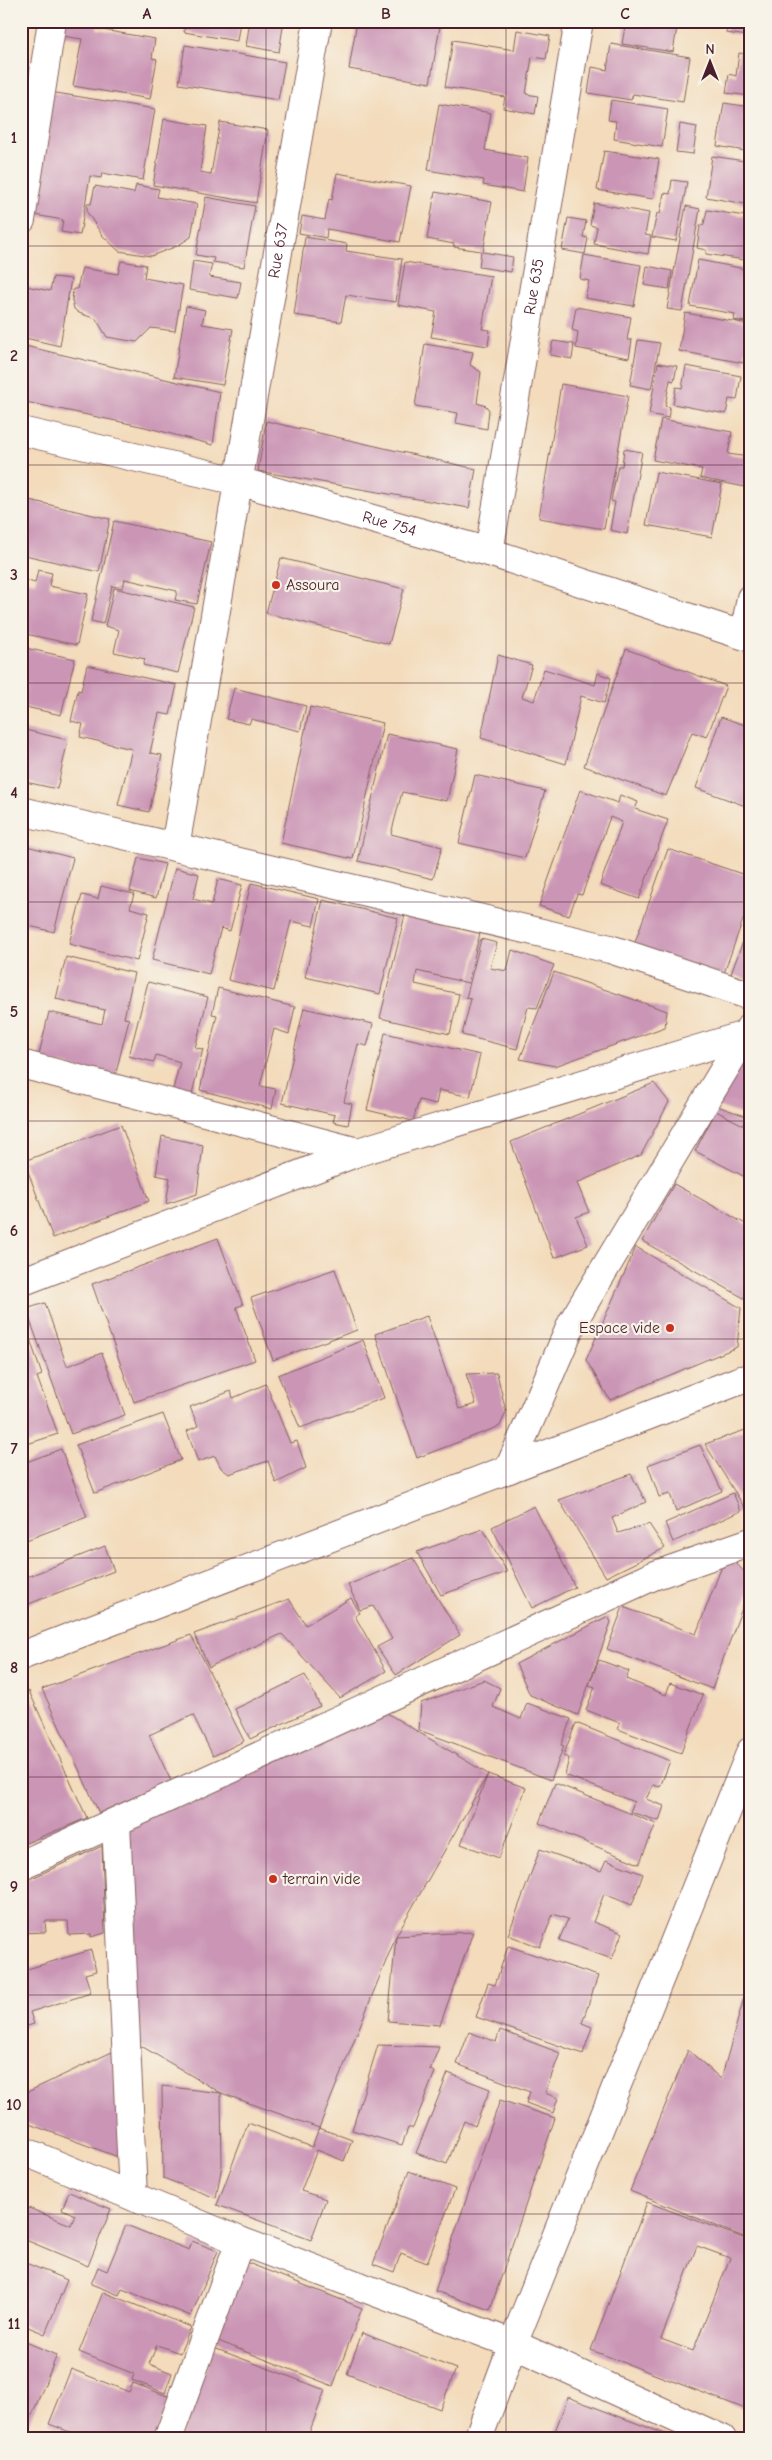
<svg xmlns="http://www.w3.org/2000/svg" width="772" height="2460" viewBox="0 0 772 2460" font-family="'Comic Neue',sans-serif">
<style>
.building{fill:#cb96b6;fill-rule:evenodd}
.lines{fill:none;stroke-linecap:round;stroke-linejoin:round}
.street-casing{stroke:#85615d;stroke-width:30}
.street{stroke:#fff;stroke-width:28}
.grid{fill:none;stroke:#4a1f2b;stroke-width:1;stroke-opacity:0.55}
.poi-dot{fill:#c8321e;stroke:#f7f3e8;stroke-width:2}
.labels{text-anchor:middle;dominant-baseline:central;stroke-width:4.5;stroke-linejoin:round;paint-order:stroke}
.street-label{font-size:16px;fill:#4a1f2b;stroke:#f7f3e8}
.poi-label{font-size:16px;fill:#4a1f2b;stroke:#f7f3e8;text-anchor:start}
.neatline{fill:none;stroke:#4a1f2b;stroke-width:2}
.grid-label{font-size:16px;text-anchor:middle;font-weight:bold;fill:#4a1f2b}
</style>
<rect width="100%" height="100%" fill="#f7f3e8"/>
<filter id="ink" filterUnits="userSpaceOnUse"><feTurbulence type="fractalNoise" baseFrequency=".02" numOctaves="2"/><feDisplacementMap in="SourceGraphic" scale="10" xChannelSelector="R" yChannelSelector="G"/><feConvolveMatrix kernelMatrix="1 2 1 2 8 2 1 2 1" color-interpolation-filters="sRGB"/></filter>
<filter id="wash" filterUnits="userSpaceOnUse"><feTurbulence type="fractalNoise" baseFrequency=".0096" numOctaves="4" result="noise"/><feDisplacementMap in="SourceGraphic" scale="20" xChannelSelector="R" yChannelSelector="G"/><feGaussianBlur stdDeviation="1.12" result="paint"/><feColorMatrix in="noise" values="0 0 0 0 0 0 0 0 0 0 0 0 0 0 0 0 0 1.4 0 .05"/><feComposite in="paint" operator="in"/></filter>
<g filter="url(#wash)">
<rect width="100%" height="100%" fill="#f3dbbb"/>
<g id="blocks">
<g class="building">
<path d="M64,21H98L97,29L155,39L152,58L157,59L150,99L73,86L82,39L62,36Z"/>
<path d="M186,21H240L237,41L184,32Z"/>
<path d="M250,21H284L279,52L246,46Z"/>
<path d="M357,21H441L430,83L349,69Z"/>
<path d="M626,21H678L673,52L622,44Z"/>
<path d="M706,21H750L748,36L726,33L727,26Z"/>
<path d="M517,30L550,36L546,59L532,57L526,94L538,96L535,114L503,108L505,97L445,87L453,40L514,50Z"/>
<path d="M611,44L690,57L683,102L633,94L631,100L588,93L592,67L607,70Z"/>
<path d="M185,45L285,62L278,100L179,84Z"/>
<path d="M739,53L751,55V96L726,93L729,74L736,76Z"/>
<path d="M50,92L155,109L143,180L102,173L101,178L90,176L80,235L61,232L63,220L29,214Z"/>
<path d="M611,100L668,109L662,147L614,139L616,121L608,120Z"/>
<path d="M724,103L751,107V152L717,146Z"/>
<path d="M439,104L491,113L485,150L528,158L523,192L483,185L484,180L428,170Z"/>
<path d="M164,119L207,126L200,172L211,174L220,122L268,130L256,203L153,185Z"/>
<path d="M680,124L697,127L693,154L676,152Z"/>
<path d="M604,151L659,159L653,199L597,190Z"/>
<path d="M712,156L751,162V205L706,197Z"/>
<path d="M337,173L411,186L400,242L327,229L326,238L299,233L302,216L325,220L329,199L332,200Z"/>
<path d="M672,180L687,182L676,241L652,237L657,213L660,214L664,193L670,194Z"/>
<path d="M136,185L159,189L157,197L197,204L191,237L177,246L151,256L119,251L102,235L87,212V204H91L95,186L134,193Z"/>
<path d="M435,192L492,202L483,252L513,257L511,272L479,267L481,251L454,247V244L427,239Z"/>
<path d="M206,197L255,206L244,267L213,262L214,258L196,255Z"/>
<path d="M594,203L649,213L645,235L651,236L648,254L594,244L597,227L590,225Z"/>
<path d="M686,206L700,209L682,311L667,309Z"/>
<path d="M707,210L751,217V248H746L745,260L706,254V250L697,248L700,226L704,224Z"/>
<path d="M568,218L586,221L583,237L588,238L585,254L562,250Z"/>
<path d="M305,237L347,244L346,251L402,259L396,302L346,295L341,322L294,315Z"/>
<path d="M584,255L641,265L634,306L585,298L589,281L580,279Z"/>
<path d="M698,260L751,270V323L734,320L735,314L690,306Z"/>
<path d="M121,261L146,265L144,278L183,285L175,331L151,328L137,342L107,337L96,319L79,313L74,309L72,300L73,289H77L82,268L118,274Z"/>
<path d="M193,261L212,264L209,277L241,282L238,298L189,290Z"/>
<path d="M405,262L491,276L482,329L490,330L488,346L431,337L436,312L398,305Z"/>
<path d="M647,266L672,271L669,289L644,285Z"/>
<path d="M53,277L71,279L60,346L21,337V285L50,291Z"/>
<path d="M186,306L205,310L202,324L233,329L223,385L174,377Z"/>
<path d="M576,307L631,317L627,340H632L629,358L576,348L578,332L572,330Z"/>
<path d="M685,313L750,324L744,363L679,351Z"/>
<path d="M638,340L660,343L651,389L630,385Z"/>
<path d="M553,341L574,344L572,359L550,355Z"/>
<path d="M425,344L473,352L470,365L481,372L477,403L486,406L489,410L487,429L456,423L458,413L415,406Z"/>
<path d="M21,345L220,392L213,445L145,427L21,401Z"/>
<path d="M658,363L677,366L674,381L670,380L665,406L670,407L668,418L649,414Z"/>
<path d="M686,366L741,376L737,400L729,399L726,414L673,404L676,387L682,388Z"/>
<path d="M561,384L628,396L604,529L539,518Z"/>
<path d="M661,419L732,432L728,454L748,457L745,487L700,478L702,469L653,460Z"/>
<path d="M266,421L476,469L469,508L258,471Z"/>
<path d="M624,449L642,452L627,534L610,530L615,502L611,501L618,466H622Z"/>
<path d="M656,472L722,484L712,537L646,525Z"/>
<path d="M21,498L110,519L99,572L25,555L24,559H21Z"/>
<path d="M114,521L211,542L197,604L175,600L177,591L125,579L123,588L112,586L103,624L91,621Z"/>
<path d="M281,558L404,589L389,644L266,613Z"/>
<path d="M38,570L52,573L49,586L88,594L77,645L21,633V579L35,583Z"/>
<path d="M114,588L194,607L178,673L143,665L145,659L114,652L119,630L105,626Z"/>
<path d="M21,647L75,659L61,715L21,706Z"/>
<path d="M626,649L726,686L707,737L692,732L666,796L584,766Z"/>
<path d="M498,655L532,665L522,697L534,701L544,669L595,685L598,673L611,678L604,703L581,696L566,764L481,738Z"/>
<path d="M87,665L177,685L170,715L159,713L150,753L162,755L149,812L118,805L132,749L80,737L83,724L71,721L78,690L81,691Z"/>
<path d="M234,688L306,706L300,731L251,719L249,724L226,719Z"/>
<path d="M310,707L383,723L353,859L281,843Z"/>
<path d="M721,717L751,727V808L696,788Z"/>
<path d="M21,729L68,740L57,789L21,781Z"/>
<path d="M387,734L458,749L447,801L402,792L391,834L442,847L433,879L358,861Z"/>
<path d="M475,775L545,791L525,858L459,843Z"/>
<path d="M580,790L618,803L620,795L638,802L635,809L668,820L639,899L600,885L622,822L610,817L582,895L577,894L569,916L539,906Z"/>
<path d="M21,831L27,832L23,845L73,858L54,932L21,924Z"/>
<path d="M668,849L751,877V897L723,976L634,945Z"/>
<path d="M138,858L165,864L156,898L130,891Z"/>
<path d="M175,868L199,874L193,899L212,904L218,879L242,885L230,931L221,928L209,974L152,960Z"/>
<path d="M251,883L319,899L313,926L291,921L274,991L228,980Z"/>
<path d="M101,886L134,894L130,908L149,913L137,961L69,944L82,895L98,899Z"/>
<path d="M323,900L398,918L380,994L305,977Z"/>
<path d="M405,915L480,933L468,983L417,971L415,984L459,994L450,1034L380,1018Z"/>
<path d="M749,925H751V973L748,980L731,974Z"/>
<path d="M481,939L497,943L490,968L507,971L512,950L554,965L537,1008L528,1007L517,1049L462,1035L471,999L466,998Z"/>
<path d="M66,957L134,973L124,1018L129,1019L115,1077L38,1059L49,1012L102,1024L105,1010L56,999Z"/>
<path d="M554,972L667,1011L665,1027L555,1066L520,1059Z"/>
<path d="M148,982L208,997L195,1048L203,1049L191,1098L172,1093L180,1062L156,1055L154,1062L129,1056Z"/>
<path d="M218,988L295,1007L289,1034L274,1029L260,1086L276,1089L272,1109L200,1090L217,1015L212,1014Z"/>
<path d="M304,1008L373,1024L367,1046L358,1044L344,1102L352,1104L348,1125L333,1122L335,1115L282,1103Z"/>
<path d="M385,1033L480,1055L470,1097L439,1090L436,1104L419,1100L413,1121L367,1110Z"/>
<path d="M751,1038V1118L717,1106Z"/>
<path d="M654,1083L669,1102L641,1155L577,1183L589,1212L576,1217L588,1245L554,1258L511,1142Z"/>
<path d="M716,1111L751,1129V1180L695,1151Z"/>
<path d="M121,1125L149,1201L53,1238L24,1161Z"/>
<path d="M162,1136L203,1145L197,1194L166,1204L170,1178L156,1175Z"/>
<path d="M674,1184L751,1227V1302L642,1241Z"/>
<path d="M218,1238L243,1305L236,1307L255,1360L134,1402L92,1284Z"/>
<path d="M636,1247L741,1308L737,1347L610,1400L586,1360Z"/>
<path d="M335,1269L357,1330L273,1360L251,1298Z"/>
<path d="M45,1303L67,1366L102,1353L125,1415L71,1434L26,1309Z"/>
<path d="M22,1315L42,1375L37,1377L58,1434L21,1446Z"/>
<path d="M427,1316L459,1409L476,1404L466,1374L497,1373L506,1412L500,1426L417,1458L375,1334Z"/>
<path d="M363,1340L384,1398L300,1428L278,1375Z"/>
<path d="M266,1384L290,1443L297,1441L306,1468L276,1483L268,1461L229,1474L221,1468L215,1456L198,1462L187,1431L198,1426L190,1407L231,1391L233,1398Z"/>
<path d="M163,1414L181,1460L95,1493L76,1445Z"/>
<path d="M751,1428V1518L705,1444Z"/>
<path d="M700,1445L722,1491L676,1511L670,1494L659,1497L648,1465Z"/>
<path d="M61,1449L87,1517L21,1542V1464Z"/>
<path d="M631,1474L646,1502L612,1518L618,1533L649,1524L665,1548L606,1577L559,1500Z"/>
<path d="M733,1493L741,1511L673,1542L665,1523Z"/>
<path d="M534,1506L575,1587L532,1608L492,1527Z"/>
<path d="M483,1529L507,1572L441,1595L417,1552Z"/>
<path d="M105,1546L114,1571L21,1607V1563L27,1577Z"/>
<path d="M413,1558L460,1635L396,1675L377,1647L392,1639L373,1606L360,1610L348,1585Z"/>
<path d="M735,1562L751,1579V1584L712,1689L607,1649L623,1607L696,1634L722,1566Z"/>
<path d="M351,1598L360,1613L355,1616L386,1671L340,1698L282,1634L209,1667L194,1634L289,1599L306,1625Z"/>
<path d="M608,1616L611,1622L578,1715L530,1695L516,1664Z"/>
<path d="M191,1635L244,1741L213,1756L193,1715L149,1735L171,1781L99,1813L42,1689Z"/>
<path d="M599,1660L629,1671L626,1679L666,1695L670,1683L703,1695L681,1753L618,1729L620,1723L586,1710L595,1687L589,1685Z"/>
<path d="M305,1675L320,1706L250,1739L235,1709Z"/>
<path d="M484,1680L500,1688L493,1707L521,1719L527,1703L571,1719L561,1745L564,1746L551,1780L419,1730L421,1703Z"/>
<path d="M29,1691L87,1818L21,1845V1694Z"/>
<path d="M372,1704L488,1774L396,1936L473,1932L440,2025L388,2021L396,1936L319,2128L221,2093L126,2037L116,1822Z"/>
<path d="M576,1723L670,1761L660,1787L653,1785L646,1799L664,1806L659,1821L630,1812L634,1802L565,1775L569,1758L563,1756Z"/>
<path d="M488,1774L526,1788L499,1858L461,1844Z"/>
<path d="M555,1783L656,1824L639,1864L539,1823Z"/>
<path d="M102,1846L105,1933L91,1937V1934L69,1935L68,1921H45L46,1932L21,1933V1883Z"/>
<path d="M540,1849L601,1871L606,1860L643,1874L632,1905L604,1894L593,1922L622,1933L612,1959L559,1940L568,1919L553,1914L540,1947L508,1935Z"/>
<path d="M508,1946L598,1976L582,2023L592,2027L583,2054L476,2017L488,1983L495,1985Z"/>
<path d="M91,1950L96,1971L85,1974L91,1993L30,2012L34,2024L21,2028V1971Z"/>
<path d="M751,1973V2240L630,2191L688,2050L721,2079Z"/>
<path d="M500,2030L560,2053L545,2093L558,2098L553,2113L526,2103L530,2092L457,2064L469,2032L496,2042Z"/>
<path d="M378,2045L439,2047L430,2070L435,2072L413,2128H408L402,2145L352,2130Z"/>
<path d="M114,2051L121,2158L21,2121V2095Z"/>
<path d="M448,2073L490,2089L475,2126L464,2121L447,2164L416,2153Z"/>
<path d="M162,2086L221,2093L222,2165L216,2198L163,2178Z"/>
<path d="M500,2100L555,2118L490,2310L435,2291Z"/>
<path d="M248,2123L312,2147L319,2128L352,2140L344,2161L317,2150L301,2191L326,2199L311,2240L217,2205Z"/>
<path d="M409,2171L455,2189L427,2263L401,2253L394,2272L373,2264Z"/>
<path d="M69,2192L111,2209L88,2266L21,2238V2205L71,2225L75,2215L62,2209Z"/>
<path d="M647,2202L751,2241V2387L743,2408L591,2350ZM697,2246L730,2258L693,2351L661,2339Z"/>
<path d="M126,2225L189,2250L192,2241L218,2251L191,2316L122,2289L119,2295L91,2284L98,2267L107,2271Z"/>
<path d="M21,2261L67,2280L45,2334L21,2324Z"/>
<path d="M243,2261L362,2308L333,2386L213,2339Z"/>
<path d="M103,2292L191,2327L180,2353L157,2345L149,2364L172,2373L165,2393L132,2380L134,2374L79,2352Z"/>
<path d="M362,2333L456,2369L440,2409L347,2374Z"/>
<path d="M21,2340L57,2355L22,2439H21Z"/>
<path d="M214,2348L325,2390L307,2439H179Z"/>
<path d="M71,2369L129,2392L133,2383L170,2397L154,2439H88L49,2424Z"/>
<path d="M568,2397L678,2439H552Z"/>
</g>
</g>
</g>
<g filter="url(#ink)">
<use href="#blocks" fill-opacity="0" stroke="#85615d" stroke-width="1"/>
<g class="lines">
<defs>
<g id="street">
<path d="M21,220L52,21"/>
<path id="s1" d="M21,431L238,481L489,552L751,638"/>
<path id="s2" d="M489,552L579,21"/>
<path d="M744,635L751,598"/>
<path d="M21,811L610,949L751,996"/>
<path id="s3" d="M175,847L318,21"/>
<path d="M21,1064L358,1152L745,1035L751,1026"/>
<path d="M21,1282L358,1152"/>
<path d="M509,1469L572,1323L745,1035"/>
<path d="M21,1656L741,1380L751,1379"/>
<path d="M116,1822L133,2196"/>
<path d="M21,1865L653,1576L751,1542"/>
<path d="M21,2150L240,2241L513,2344L722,2439"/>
<path d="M168,2439L240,2241"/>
<path d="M478,2439L513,2344L751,1751"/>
</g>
</defs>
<use href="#street" class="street-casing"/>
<use href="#street" class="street"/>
</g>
</g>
<path class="grid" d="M266,21V2439M506,21V2439M21,246H751M21,465H751M21,683H751M21,902H751M21,1121H751M21,1339H751M21,1558H751M21,1777H751M21,1995H751M21,2214H751"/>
<g class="poi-dot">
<circle cx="276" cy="585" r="5"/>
<circle cx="670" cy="1328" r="5"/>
<circle cx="273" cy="1879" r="5"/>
</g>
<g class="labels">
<g class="street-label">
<text stroke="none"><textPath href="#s3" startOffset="605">Rue 637</textPath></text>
<text stroke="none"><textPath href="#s2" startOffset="269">Rue 635</textPath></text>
<text stroke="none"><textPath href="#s1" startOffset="380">Rue 754</textPath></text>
</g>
<g class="poi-label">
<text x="286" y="585">Assoura</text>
<text x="660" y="1328" text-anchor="end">Espace vide</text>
<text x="283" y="1879">terrain vide</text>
</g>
</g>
<rect width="772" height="2460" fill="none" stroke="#f7f3e8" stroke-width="55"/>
<g transform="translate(710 62)" stroke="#f7f3e8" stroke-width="4" paint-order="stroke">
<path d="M0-4L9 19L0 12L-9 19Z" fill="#4a1f2b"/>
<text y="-8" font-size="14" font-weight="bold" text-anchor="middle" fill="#4a1f2b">N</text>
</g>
<rect x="28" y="28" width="716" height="2404" class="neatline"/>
<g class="grid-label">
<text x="147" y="19">A</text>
<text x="386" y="19">B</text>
<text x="625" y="19">C</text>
<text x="14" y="143">1</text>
<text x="14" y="361">2</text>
<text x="14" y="580">3</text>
<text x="14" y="798">4</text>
<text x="14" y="1017">5</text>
<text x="14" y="1236">6</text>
<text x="14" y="1454">7</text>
<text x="14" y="1673">8</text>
<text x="14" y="1892">9</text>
<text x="14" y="2110">10</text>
<text x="14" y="2329">11</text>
</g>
</svg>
